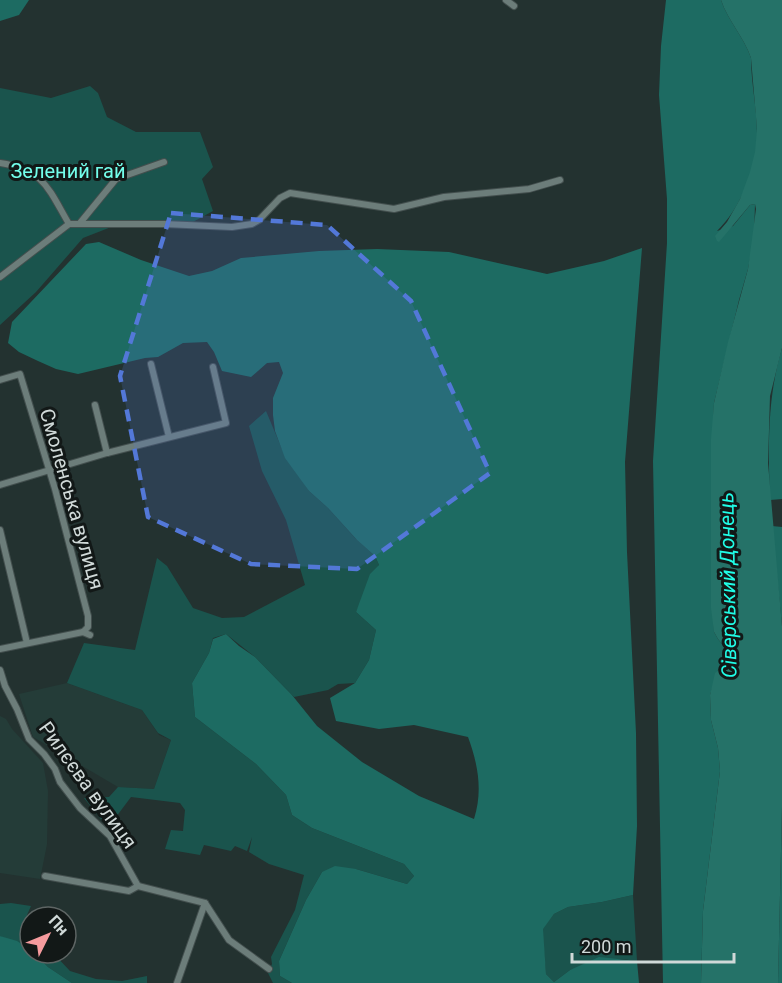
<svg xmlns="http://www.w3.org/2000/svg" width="782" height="983" viewBox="0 0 782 983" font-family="Roboto,sans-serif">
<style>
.built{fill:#243c38}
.green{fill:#1a544d}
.forest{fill:#1d6b62}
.water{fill:#257268}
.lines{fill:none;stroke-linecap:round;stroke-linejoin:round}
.minor-casing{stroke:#434f4e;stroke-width:8}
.minor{stroke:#6c7d7a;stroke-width:6}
.marked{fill:#5378d8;fill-opacity:0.2;stroke:#5378d8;stroke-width:4.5;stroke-dasharray:12 8;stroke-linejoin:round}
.labels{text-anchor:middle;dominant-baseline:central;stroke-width:6;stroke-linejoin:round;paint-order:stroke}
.park-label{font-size:20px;fill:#73feeb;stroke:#121817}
.street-label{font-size:20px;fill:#d0d9d8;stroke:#121817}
.water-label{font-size:21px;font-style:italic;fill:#20fde7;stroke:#121817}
</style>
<rect width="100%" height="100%" fill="#233230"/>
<g class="built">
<path d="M67,683L142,710L159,735L171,740L154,789L118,787L33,737L19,694Z"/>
<path d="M0,716L6,719L12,729L43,763L48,791L47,844L40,879L0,873Z"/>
</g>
<g class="green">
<path d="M90,86L98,93L107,117L136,132H200L213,167L202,179L213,211L191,223L124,222L83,238L36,292L0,325V88L51,98Z"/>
<path d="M266,411L282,449L309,491L328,508L355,538L375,556L379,565L356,612L376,630L369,660L355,683L338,684L328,690L294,697L255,657L226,634L213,638L209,653L192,683L195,717L256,764L286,795L292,815L312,828L404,864L414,876L407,884L356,869L322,872L306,900L279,961L280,976L292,983H273L268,973L272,964L271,957L295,910L304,875L269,864L249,852L252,837L247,851L235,846L231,851L204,845L200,855L165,849L171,830L183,831L185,810L180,803L131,797L116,817L104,823L84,798L109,797L118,787L154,789L171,740L158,733L142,710L67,683L84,643L135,650L157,558L167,566L193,608L222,618L244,617L305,585L286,520L262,471L249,426Z"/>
<path d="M633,895L637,961L621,959L570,970L554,982L546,974L542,929L554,914L568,907L602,902Z"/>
<path d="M11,903L31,906L27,915L30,919V950L0,936V904Z"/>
<path d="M33,953H53L70,971L96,979L122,981L147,976V983H72L48,967Z"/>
</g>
<g class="forest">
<path d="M0,0H29L19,15L0,21Z"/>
<path d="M666,0H721C728,21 744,37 751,58C751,83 757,108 757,133C758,166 741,208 717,231L733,226L750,205L755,204L754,237L748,269L739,300L714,403L711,481L714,632L718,639L733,658L718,670L710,695L711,720L718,748L720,771L703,911L701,983H663L653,461L667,243V199L659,95L661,46Z"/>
<path d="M99,242L141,260L189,276L212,271L241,258L319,251L377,249L449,252L547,274L604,261L642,248L625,462L627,552L636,733L637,826L633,895L602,902L568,907L554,914L543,929L546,974L554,982L570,970L599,957L637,961L639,983H292L280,976L279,961L306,900L322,872L335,866L356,869L407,884L414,876L404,864L312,828L292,815L286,795L256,764L195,717L192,683L209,653L213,639L226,634L239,646L255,657L292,695L317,726L362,762L419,796L474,819C483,791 478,764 468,737L414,725L379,729L336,721L330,698L355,683L369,660L376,630L356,612L370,574L379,565L375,556L357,540L328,508L309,491L285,458L275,431L273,415V398L283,373L279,362L267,363L251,377L222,371L214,352L207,342L183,343L158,357L145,358L78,374L56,369L38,361L19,352L8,343L12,322L86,244Z"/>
<path d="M782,348V499L770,500C768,448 767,398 782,348Z"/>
<path d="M772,526L782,527V626Z"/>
<path d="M782,807V983H778Z"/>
<path d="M0,936L17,941L30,950V953H34L48,967L72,983H0Z"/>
</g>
<path class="water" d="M721,0H782V348L770,396L768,463L782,626V807L778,983H701L703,911L720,771L718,748L711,720L710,695L715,673L733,658L718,639L714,632L711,608V439L714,403L728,342L748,269L756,209L755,204L750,205L719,242L717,241L715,236L727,222L740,199L750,172L755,152L757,129L751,58C744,37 728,21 721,0Z"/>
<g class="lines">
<defs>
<g id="minor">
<path d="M506,0L514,6"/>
<path d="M0,163C44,169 49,190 69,224"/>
<path d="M80,223L116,179L164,162"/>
<path d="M0,277L69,224H164L232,227L252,224L259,220L280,198L290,193L394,209L444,197L529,189L560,180"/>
<path d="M151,364L169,437"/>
<path d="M0,380L20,374L55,489L88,616V627L83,632"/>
<path d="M95,405L107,453"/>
<path d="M0,485L107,453L226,423L213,367"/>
<path d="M0,530L27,643"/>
<path d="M0,649L83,632L90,635"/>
<path d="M0,670L5,686L17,709L29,739L44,754L55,769L60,782L80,808L110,836L138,886"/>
<path d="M45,876L129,891L138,886L205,903L229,940L269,969"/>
<path d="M177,983L205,903"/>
</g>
</defs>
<use href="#minor" class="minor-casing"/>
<use href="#minor" class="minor"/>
</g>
<path class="marked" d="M171,213L327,225L411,301L490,473L357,569L251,564L148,517L120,376Z"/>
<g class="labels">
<g class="park-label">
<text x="68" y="171">Зелений гай</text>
</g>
<g class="street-label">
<text transform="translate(72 499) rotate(74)">Смоленська вулиця</text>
<text transform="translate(88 785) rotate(54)">Рилєєва вулиця</text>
</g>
<g class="water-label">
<text transform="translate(728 585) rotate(-91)">Сіверський Донець</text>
</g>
</g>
<g transform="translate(48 935) rotate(47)"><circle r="28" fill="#121817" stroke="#5e6564" stroke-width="1.5"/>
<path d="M0-4.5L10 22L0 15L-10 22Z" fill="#f59b9e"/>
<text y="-9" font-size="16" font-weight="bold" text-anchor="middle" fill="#d0d9d8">Пн</text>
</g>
<path d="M572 953v9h162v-9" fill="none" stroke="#d0d9d8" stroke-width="3"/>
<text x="581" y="953" font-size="18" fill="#d0d9d8" stroke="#121817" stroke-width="4.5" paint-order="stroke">200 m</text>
</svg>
